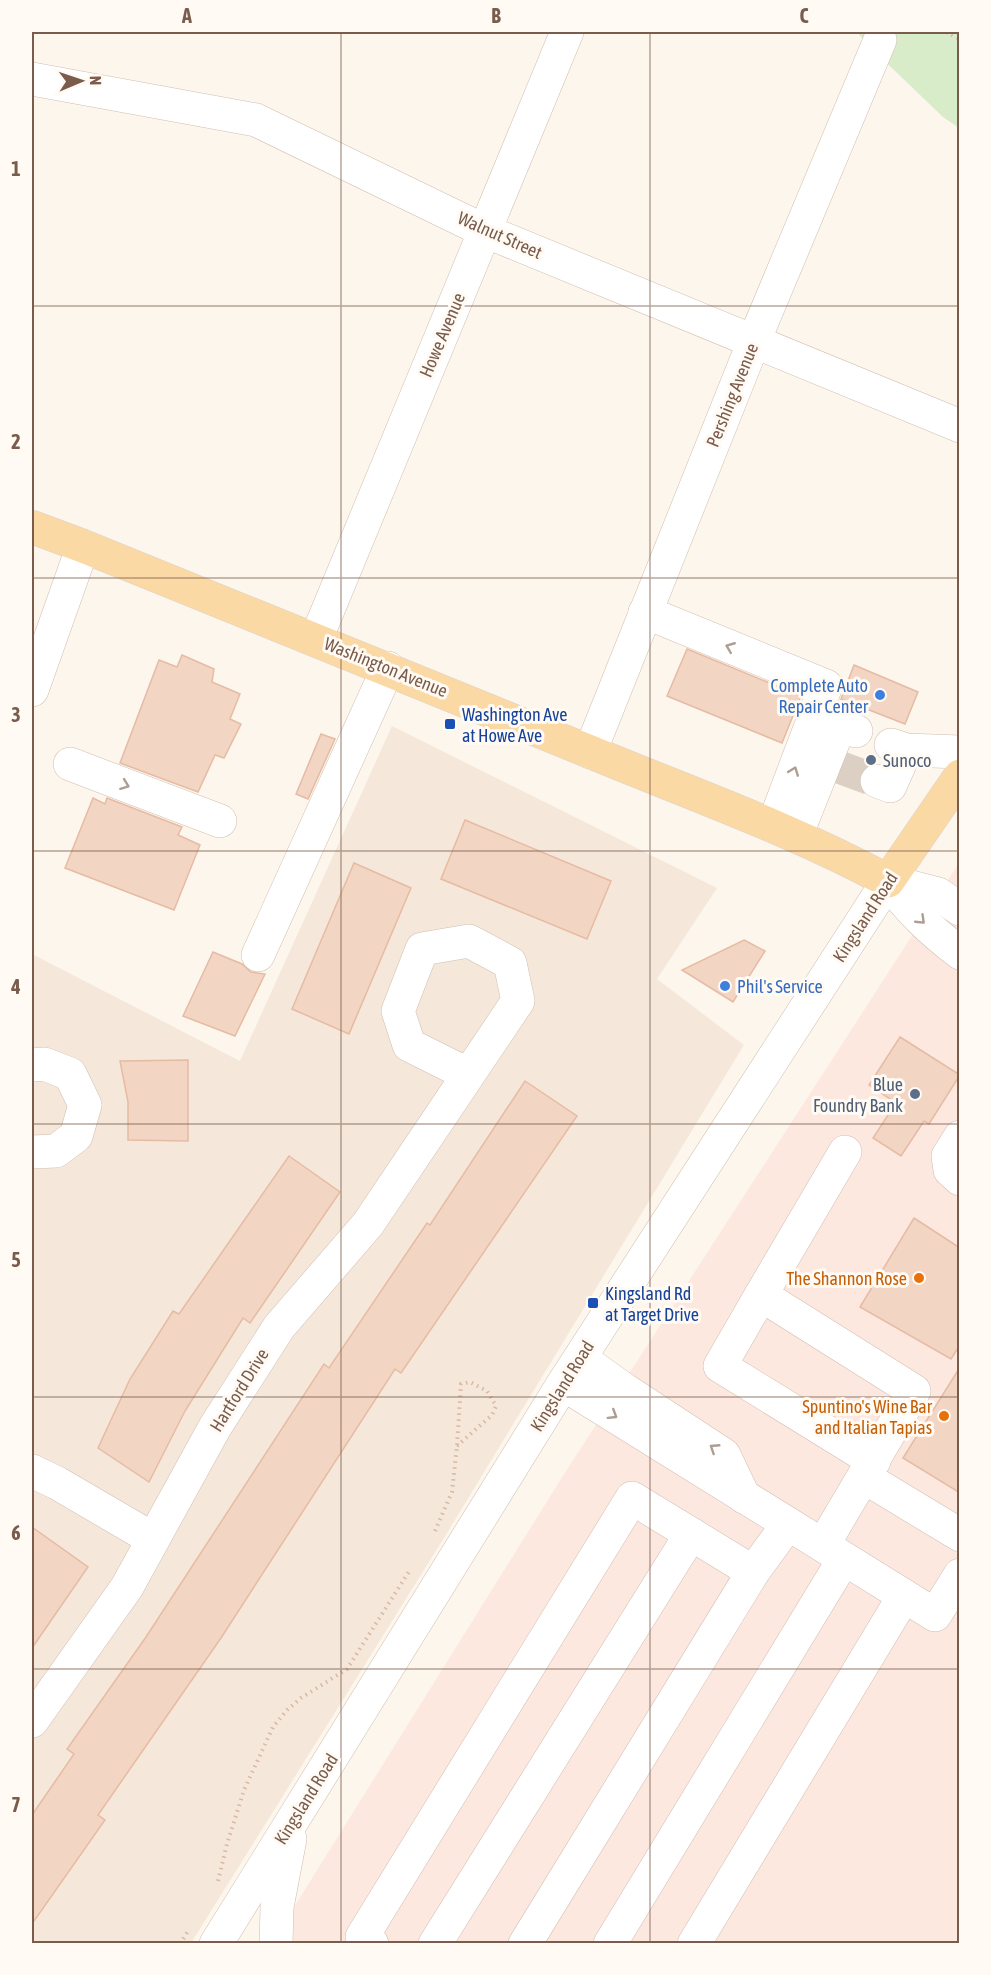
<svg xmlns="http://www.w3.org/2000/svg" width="991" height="1975" viewBox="0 0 991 1975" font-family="'Asap Condensed',sans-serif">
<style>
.residential{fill:#f5e8da}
.commercial{fill:#fde8e0}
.green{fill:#d8ecc9}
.building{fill:#f3d5c3;stroke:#e6bba3;stroke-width:1.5}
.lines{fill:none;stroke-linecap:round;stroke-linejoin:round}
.minor-tunnel{stroke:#dcd0c4;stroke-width:33;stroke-dasharray:33 16;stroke-linecap:butt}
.minor-casing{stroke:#d1beb0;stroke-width:34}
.major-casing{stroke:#dad1cd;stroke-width:34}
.path{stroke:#d9b8a5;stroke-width:4;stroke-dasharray:1.5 4.5;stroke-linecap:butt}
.minor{stroke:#fff;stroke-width:33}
.major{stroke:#fbd9a5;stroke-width:33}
.oneway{stroke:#af9d94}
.grid{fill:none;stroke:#7a5c4d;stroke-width:1.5;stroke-opacity:0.55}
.shop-dot{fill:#3f7fe0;stroke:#fffaf3;stroke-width:2}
.transit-dot{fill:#1a4fb4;stroke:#fffaf3;stroke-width:2}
.service-dot{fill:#5c6f8a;stroke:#fffaf3;stroke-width:2}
.food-dot{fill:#e8710a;stroke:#fffaf3;stroke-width:2}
.labels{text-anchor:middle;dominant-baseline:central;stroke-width:6;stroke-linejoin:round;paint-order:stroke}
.street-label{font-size:18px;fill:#7a5c4d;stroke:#fffaf3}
.shop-label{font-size:18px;fill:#366cbe;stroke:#fffaf3;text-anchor:end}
.transit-label{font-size:18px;fill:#164399;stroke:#fffaf3;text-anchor:start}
.service-label{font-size:18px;fill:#4e5e75;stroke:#fffaf3;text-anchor:start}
.food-label{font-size:18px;fill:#c56008;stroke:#fffaf3;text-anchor:end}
.neatline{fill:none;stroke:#7a5c4d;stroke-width:2}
.grid-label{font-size:20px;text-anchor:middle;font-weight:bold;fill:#7a5c4d}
</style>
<rect width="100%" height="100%" fill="#fdf6ec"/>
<path class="residential" d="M392,726L717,888L657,979L744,1045L444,1538L191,1943H32V954L240,1061Z"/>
<path class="commercial" d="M959,863V1943L271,1944L561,1479Z"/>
<path class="green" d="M857,32H959V128L943,117L868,45Z"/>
<g class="building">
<path d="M687,649L801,696L782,743L667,696Z"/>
<path d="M182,655L214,669L212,682L240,694L230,719L241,724L224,758L215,755L198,792L120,763L159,660L177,667Z"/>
<path d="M854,665L918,692L905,724L841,699Z"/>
<path d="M321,734L335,739L308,799L296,794Z"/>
<path d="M93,798L105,804L107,798L182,827L178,835L200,845L174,910L65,868Z"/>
<path d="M465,820L611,881L587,939L441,879Z"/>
<path d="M354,863L411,888L349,1034L292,1009Z"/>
<path d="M744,940L765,951L733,1002L682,970Z"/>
<path d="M213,952L242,964L251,972L265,974L235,1036L183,1016Z"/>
<path d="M900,1037L960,1075L929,1124L924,1121L901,1156L873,1138L896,1103L869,1085Z"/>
<path d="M188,1060V1141L128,1140V1102L120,1061Z"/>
<path d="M525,1081L577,1116L401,1373L395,1369L221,1638L98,1815L105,1820L32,1924V1815L74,1754L67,1749L146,1637L324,1364L329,1368L427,1223L430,1225Z"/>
<path d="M289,1156L340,1192L250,1323L243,1318L185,1411L149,1482L98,1448L130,1379L173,1311L179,1314Z"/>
<path d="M914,1218L960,1248V1345L951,1359L860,1307Z"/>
<path d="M960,1367V1493L903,1458Z"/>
<path d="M32,1527L88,1567L32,1648Z"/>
</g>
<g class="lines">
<path class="minor-tunnel" d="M839,767L877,781"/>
<defs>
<g id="minor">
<path d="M32,79L256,120L485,231L960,426"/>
<path d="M645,612L826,686L773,826"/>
<path d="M316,639L567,32"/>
<path d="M32,690L83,546"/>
<path d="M891,745L906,750L960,752"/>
<path d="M590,752L754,341L880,40"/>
<path d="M70,764L220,821"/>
<path d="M877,781L890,786L906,750"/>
<path d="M796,836L840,725L856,731"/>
<path d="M888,881C910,911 930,930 960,953"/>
<path d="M888,881L938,894L960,909"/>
<path d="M258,955L388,668"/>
<path d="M32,1065L44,1064L70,1074L85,1105L76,1136L56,1151L32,1152"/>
<path d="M960,1137L948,1156L950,1170L960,1179"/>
<path d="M761,1295L720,1366L874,1461"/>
<path d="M580,1358L625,1390L724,1455L744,1497"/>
<path d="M563,1384L935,1615L960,1575"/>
<path d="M32,1471L57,1483L153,1539"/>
<path d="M864,1477L960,1535"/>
<path d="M823,1545L914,1391L761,1295L845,1152"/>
<path d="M753,1572L788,1524"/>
<path d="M32,1721L127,1587L215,1427L279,1327L368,1224L518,1001L510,963L469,941L422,949L398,1011L409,1045L467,1074"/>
<path d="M216,1944L563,1384L888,881"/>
<path d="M276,1944L277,1907L290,1839"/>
<path d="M372,1944L362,1937L632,1498L753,1572L525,1944"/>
<path d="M435,1944L691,1534"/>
<path d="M610,1944L844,1559"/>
<path d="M694,1944L904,1596"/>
</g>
<path id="major" d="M32,527L83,546C252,613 420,682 588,751C689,793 792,829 888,881L960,776"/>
</defs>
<use href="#minor" class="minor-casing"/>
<use href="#major" class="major-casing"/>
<g class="path">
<path d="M946,32L960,39"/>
<path d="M435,1531L452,1492L457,1446L461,1384L470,1382L487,1391L496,1406L492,1415L457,1446"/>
<path d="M218,1881L227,1844L244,1790L273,1727L287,1710L301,1698L347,1669L410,1570"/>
<path d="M180,1944L188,1931"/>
</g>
<use href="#minor" class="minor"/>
<use href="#major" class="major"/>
</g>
<defs><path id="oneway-chevron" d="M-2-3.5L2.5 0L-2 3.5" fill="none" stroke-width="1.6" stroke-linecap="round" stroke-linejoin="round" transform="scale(1.5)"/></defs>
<g class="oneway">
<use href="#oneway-chevron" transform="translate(730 647) rotate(-158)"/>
<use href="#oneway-chevron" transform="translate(794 771) rotate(-69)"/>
<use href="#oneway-chevron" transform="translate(125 785) rotate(21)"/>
<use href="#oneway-chevron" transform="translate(921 920) rotate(44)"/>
<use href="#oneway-chevron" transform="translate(613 1415) rotate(32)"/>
<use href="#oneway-chevron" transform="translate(714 1448) rotate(-147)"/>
</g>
<path class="grid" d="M341,32V1944M650,32V1944M32,306H960M32,578H960M32,851H960M32,1124H960M32,1397H960M32,1669H960"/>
<g class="shop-dot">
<circle cx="880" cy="695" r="6"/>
<circle cx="725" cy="986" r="6"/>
</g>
<g class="transit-dot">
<rect x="444" y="718" width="12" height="12" rx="3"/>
<rect x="587" y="1297" width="12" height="12" rx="3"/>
</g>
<g class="service-dot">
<circle cx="871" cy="760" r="6"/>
<circle cx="915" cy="1094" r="6"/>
</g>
<g class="food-dot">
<circle cx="919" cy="1278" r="6"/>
<circle cx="944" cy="1416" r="6"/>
</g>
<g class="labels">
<g class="street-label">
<text transform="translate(500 235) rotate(24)">Walnut Street</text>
<text transform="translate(442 335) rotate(-67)">Howe Avenue</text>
<text transform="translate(732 395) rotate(-68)">Pershing Avenue</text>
<text transform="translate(386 667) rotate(22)">Washington Avenue</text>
<text transform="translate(865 917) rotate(-57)">Kingsland Road</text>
<text transform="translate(562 1386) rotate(-58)">Kingsland Road</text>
<text transform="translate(239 1390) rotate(-58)">Hartford Drive</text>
<text transform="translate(306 1799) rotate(-58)">Kingsland Road</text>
</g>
<g class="shop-label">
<text x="868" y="685">Complete Auto<tspan x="868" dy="21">Repair Center</tspan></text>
<text x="737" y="986" text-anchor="start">Phil's Service</text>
</g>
<g class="transit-label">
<text x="462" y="714">Washington Ave<tspan x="462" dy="21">at Howe Ave</tspan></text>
<text x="605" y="1293">Kingsland Rd<tspan x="605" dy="21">at Target Drive</tspan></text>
</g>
<g class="service-label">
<text x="883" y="760">Sunoco</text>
<text x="903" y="1084" text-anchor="end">Blue<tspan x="903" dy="21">Foundry Bank</tspan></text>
</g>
<g class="food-label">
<text x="907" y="1278">The Shannon Rose</text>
<text x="932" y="1406">Spuntino's Wine Bar<tspan x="932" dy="21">and Italian Tapias</tspan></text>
</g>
</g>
<rect width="991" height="1975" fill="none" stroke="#fffaf3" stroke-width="66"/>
<g transform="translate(81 81) rotate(88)" stroke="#fffaf3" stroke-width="4.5" paint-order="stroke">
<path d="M0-4.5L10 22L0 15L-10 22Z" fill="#7a5c4d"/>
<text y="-9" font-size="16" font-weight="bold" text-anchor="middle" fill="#7a5c4d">N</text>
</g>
<rect x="33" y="33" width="925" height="1909" class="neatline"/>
<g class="grid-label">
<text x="187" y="23">A</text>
<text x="496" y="23">B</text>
<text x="804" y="23">C</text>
<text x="16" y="176">1</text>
<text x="16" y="449">2</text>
<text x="16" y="722">3</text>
<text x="16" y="994">4</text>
<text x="16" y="1267">5</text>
<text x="16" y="1540">6</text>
<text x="16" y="1812">7</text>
</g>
</svg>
